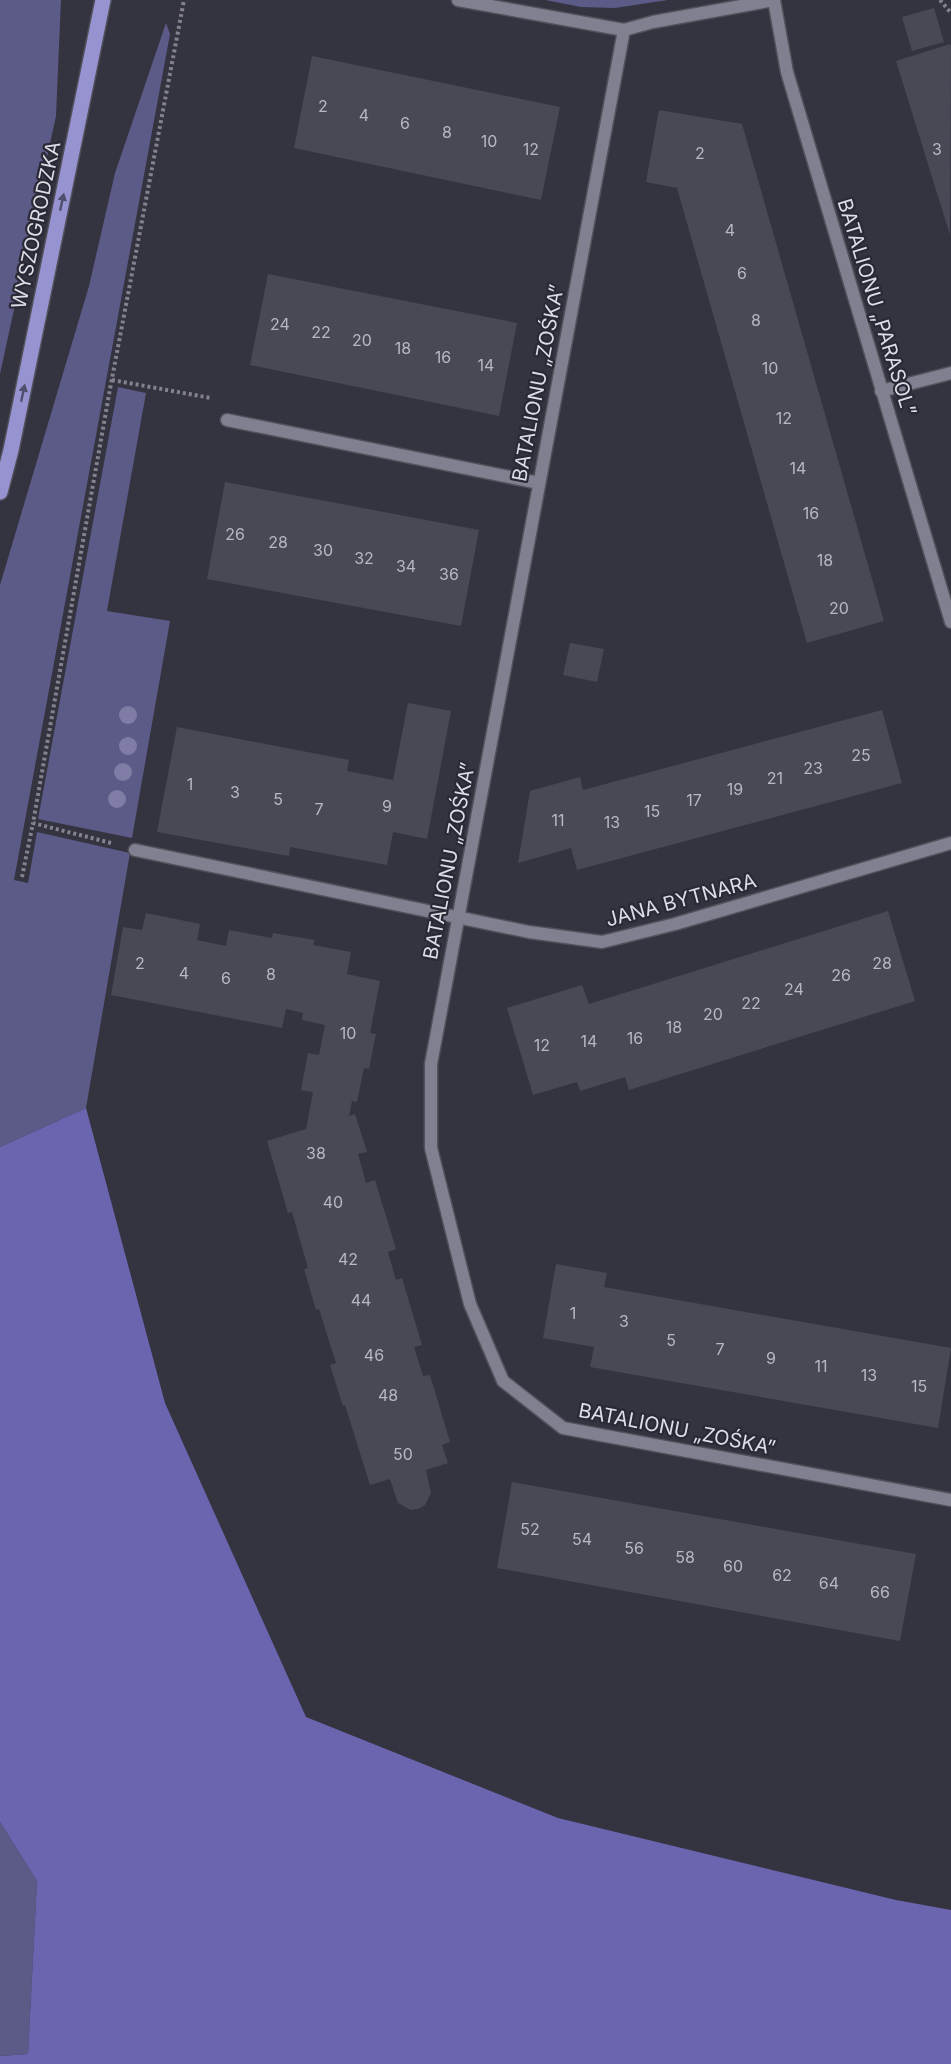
<svg xmlns="http://www.w3.org/2000/svg" width="951" height="2064" viewBox="0 0 951 2064" font-family="Inter,sans-serif">
<style>
.green{fill:#5c5a86}
.forest{fill:#6b65b0}
.building{fill:#494956}
.lines{fill:none;stroke-linecap:round;stroke-linejoin:round}
.street-casing{stroke:#51515c;stroke-width:15}
.primary-casing{stroke:#51515c;stroke-width:18}
.path{stroke:#83828d;stroke-width:4;stroke-dasharray:3 3;stroke-linecap:butt}
.street{stroke:#818090;stroke-width:12}
.primary{stroke:#9793d1;stroke-width:15}
.tree{fill:#7f7da5}
.oneway{fill:#504e6c}
.labels{text-anchor:middle;dominant-baseline:central;stroke-width:4.5;stroke-linejoin:round;paint-order:stroke}
.number-label{font-size:16px;fill:#b8b8c2}
.street-label{font-size:20px;fill:#dddde6;stroke:#2a2936}
</style>
<rect width="100%" height="100%" fill="#343340"/>
<g class="green">
<path d="M0,0H61L56,116L0,374Z"/>
<path d="M545,0H668L615,8L581,7Z"/>
<path d="M166,23L170,34L14,880L28,883L37,832L130,853L86,1108L0,1147V585L89,286L115,173Z"/>
<path d="M118,387L146,393L107,611L170,621L132,838L38,819Z"/>
<path d="M0,1822L37,1881L28,2054L0,2056Z"/>
</g>
<path class="forest" d="M86,1108L165,1403L306,1717L558,1818L896,1900L951,1910V2064H0V2056L28,2054L37,1881L0,1822V1147Z"/>
<g class="building">
<path d="M934,8L944,42L912,51L902,17Z"/>
<path d="M950,44L951,46L950,235L896,61Z"/>
<path d="M312,56L560,107L541,200L294,148Z"/>
<path d="M659,110L742,124L884,621L807,643L677,188L646,182Z"/>
<path d="M268,274L517,323L499,416L250,365Z"/>
<path d="M225,482L479,530L461,626L207,579Z"/>
<path d="M570,643L604,649L597,682L563,675Z"/>
<path d="M408,703L451,711L427,839L393,832L387,865L290,847L289,856L157,832L177,727L349,760L347,771L393,780Z"/>
<path d="M882,710L902,783L577,870L571,848L518,863L530,791L580,777L583,790Z"/>
<path d="M888,911L915,1001L629,1090L625,1077L580,1091L577,1082L533,1095L507,1008L582,985L589,1004Z"/>
<path d="M146,913L200,924L197,940L226,946L229,930L272,938L273,933L315,940L313,945L351,952L347,974L380,981L370,1033L376,1034L369,1069L364,1068L357,1102L352,1101L349,1116L355,1114L367,1152L358,1154L366,1183L375,1180L396,1249L388,1252L396,1280L402,1278L422,1345L414,1347L423,1376L430,1375L450,1442L442,1445L448,1463L426,1470L431,1493L425,1505L418,1509L411,1510L398,1503L390,1479L370,1485L345,1405L343,1406L330,1365L336,1363L319,1309L316,1310L304,1269L308,1268L292,1212L288,1213L267,1141L306,1129L313,1092L301,1090L308,1053L319,1055L325,1025L302,1020L303,1013L286,1009L282,1028L111,995L123,927L142,930Z"/>
<path d="M556,1264L607,1273L604,1287L951,1348L938,1428L590,1367L594,1347L543,1338Z"/>
<path d="M512,1482L916,1554L900,1641L497,1568Z"/>
</g>
<g class="lines">
<defs>
<g id="street">
<path d="M458,0L624,30"/>
<path d="M774,0L653,22L624,30L431,1064V1148L470,1304L503,1381L563,1428L951,1500"/>
<path d="M774,0L787,72L951,622"/>
<path d="M881,391L951,373"/>
<path d="M227,420L539,483"/>
<path d="M135,850L529,932L602,942L675,924L951,843"/>
</g>
<path id="primary" d="M0,492L11,450L103,0"/>
</defs>
<use href="#street" class="street-casing"/>
<use href="#primary" class="primary-casing"/>
<g class="path">
<path d="M940,0L951,13"/>
<path d="M112,380L211,398"/>
<path d="M111,843L33,823L110,389L184,0"/>
<path d="M22,877L33,823"/>
</g>
<use href="#street" class="street"/>
<use href="#primary" class="primary"/>
</g>
<g class="tree">
<circle cx="128" cy="715" r="9"/>
<circle cx="128" cy="746" r="9"/>
<circle cx="123" cy="772" r="9"/>
<circle cx="117" cy="799" r="9"/>
</g>
<defs><path id="oneway-solid" d="M-6-.8H1V-3.2L6.5 0L1 3.2V.8H-6Z" transform="scale(1.5)"/></defs>
<g class="oneway">
<use href="#oneway-solid" transform="translate(62 202) rotate(-78)"/>
<use href="#oneway-solid" transform="translate(23 393) rotate(-78)"/>
</g>
<g class="labels">
<g class="number-label">
<text x="323" y="106">2</text>
<text x="364" y="115">4</text>
<text x="405" y="123">6</text>
<text x="447" y="132">8</text>
<text x="489" y="141">10</text>
<text x="531" y="149">12</text>
<text x="937" y="149">3</text>
<text x="700" y="153">2</text>
<text x="730" y="230">4</text>
<text x="742" y="273">6</text>
<text x="756" y="320">8</text>
<text x="280" y="324">24</text>
<text x="321" y="332">22</text>
<text x="362" y="340">20</text>
<text x="403" y="348">18</text>
<text x="443" y="357">16</text>
<text x="486" y="365">14</text>
<text x="770" y="368">10</text>
<text x="784" y="418">12</text>
<text x="798" y="468">14</text>
<text x="811" y="513">16</text>
<text x="235" y="534">26</text>
<text x="278" y="542">28</text>
<text x="323" y="550">30</text>
<text x="364" y="558">32</text>
<text x="825" y="560">18</text>
<text x="406" y="566">34</text>
<text x="449" y="574">36</text>
<text x="839" y="608">20</text>
<text x="861" y="755">25</text>
<text x="813" y="768">23</text>
<text x="775" y="778">21</text>
<text x="190" y="784">1</text>
<text x="735" y="789">19</text>
<text x="235" y="792">3</text>
<text x="278" y="799">5</text>
<text x="694" y="800">17</text>
<text x="387" y="806">9</text>
<text x="319" y="809">7</text>
<text x="652" y="811">15</text>
<text x="558" y="820">11</text>
<text x="612" y="822">13</text>
<text x="140" y="963">2</text>
<text x="882" y="963">28</text>
<text x="184" y="973">4</text>
<text x="271" y="974">8</text>
<text x="841" y="975">26</text>
<text x="226" y="978">6</text>
<text x="794" y="989">24</text>
<text x="751" y="1003">22</text>
<text x="713" y="1014">20</text>
<text x="674" y="1027">18</text>
<text x="348" y="1033">10</text>
<text x="635" y="1038">16</text>
<text x="589" y="1041">14</text>
<text x="542" y="1045">12</text>
<text x="316" y="1153">38</text>
<text x="333" y="1202">40</text>
<text x="348" y="1259">42</text>
<text x="361" y="1300">44</text>
<text x="573" y="1313">1</text>
<text x="624" y="1321">3</text>
<text x="671" y="1340">5</text>
<text x="720" y="1349">7</text>
<text x="374" y="1355">46</text>
<text x="771" y="1358">9</text>
<text x="821" y="1366">11</text>
<text x="869" y="1375">13</text>
<text x="919" y="1386">15</text>
<text x="388" y="1395">48</text>
<text x="403" y="1454">50</text>
<text x="530" y="1529">52</text>
<text x="582" y="1539">54</text>
<text x="634" y="1548">56</text>
<text x="685" y="1557">58</text>
<text x="733" y="1566">60</text>
<text x="782" y="1575">62</text>
<text x="829" y="1583">64</text>
<text x="880" y="1592">66</text>
</g>
<g class="street-label">
<text transform="translate(36 225) rotate(-78)">WYSZOGRODZKA</text>
<text transform="translate(877 307) rotate(73)">BATALIONU „PARASOL”</text>
<text transform="translate(538 383) rotate(-79)">BATALIONU „ZOŚKA”</text>
<text transform="translate(449 861) rotate(-79)">BATALIONU „ZOŚKA”</text>
<text transform="translate(681 900) rotate(-15)">JANA BYTNARA</text>
<text transform="translate(677 1429) rotate(11)">BATALIONU „ZOŚKA”</text>
</g>
</g>
</svg>
